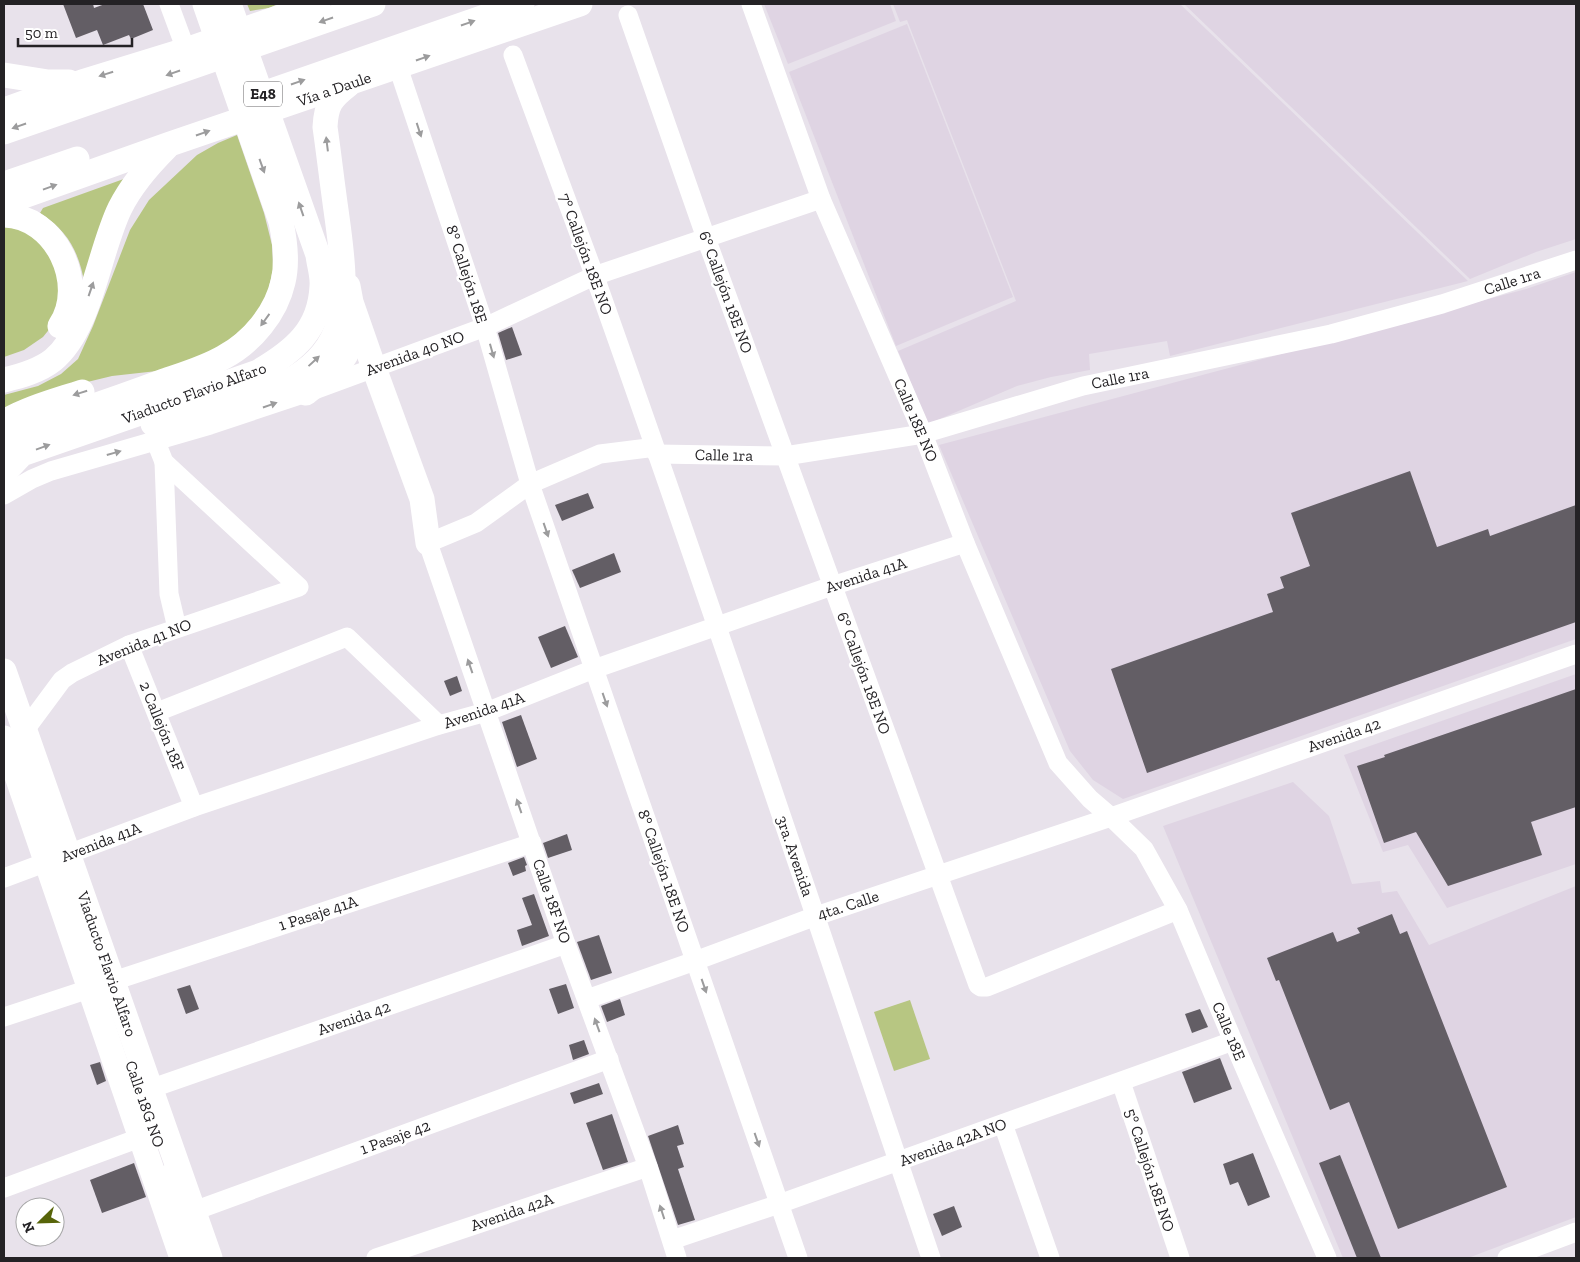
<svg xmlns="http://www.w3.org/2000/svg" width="1580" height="1262" viewBox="0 0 1580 1262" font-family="'Zilla Slab',serif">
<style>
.built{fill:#dfd4e3}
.green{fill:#b7c682}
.building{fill:#635e65}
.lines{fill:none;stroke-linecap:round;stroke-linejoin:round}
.minor{stroke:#fff;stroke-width:19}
.major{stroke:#fff;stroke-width:25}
.oneway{fill:#9c9c9d}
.labels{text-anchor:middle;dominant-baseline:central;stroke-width:5;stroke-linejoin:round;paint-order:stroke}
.shield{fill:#fff;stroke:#666466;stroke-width:1}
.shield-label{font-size:15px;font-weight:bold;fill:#242225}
.street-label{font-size:16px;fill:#242225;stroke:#fff}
</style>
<rect width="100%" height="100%" fill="#e8e2eb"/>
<g class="built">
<path d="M764,4H890L896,21L788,64Z"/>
<path d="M893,4H1180L1468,281L1170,356L1167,341L1089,354L1090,370L1051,377L1017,386L928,424L898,351L1016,301L907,20L900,22Z"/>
<path d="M1184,4H1576V239L1536,252L1470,279Z"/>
<path d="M907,24L1013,297L896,346L789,72Z"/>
<path d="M1576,272V639L1123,799L1093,780L1070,751L939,445L1526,289Z"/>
<path d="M1576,674V864L1447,908L1408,845L1383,852L1344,755Z"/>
<path d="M1293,782L1329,816L1352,884L1380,881L1382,893L1397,891L1429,945L1576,886V1217L1468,1258H1343L1163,826Z"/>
</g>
<g class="green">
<path d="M247,4H278L269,8L250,11Z"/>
<path d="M237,135L264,213L272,245L273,269L267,296L253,319L217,351L157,371L112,376L79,384L4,412V395L38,386L61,374L78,359L93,326L130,230L149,200L197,155L218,143Z"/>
<path d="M132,176L85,286C79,252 69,232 40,213L43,208Z"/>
<path d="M4,225L31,233L48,248L63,284L56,321L43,337L24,350L4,357Z"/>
<path d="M910,1000L930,1059L894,1071L874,1012Z"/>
</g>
<g class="building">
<path d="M63,4H93L94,8L105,4H143L153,30L131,39L129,35L103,45L97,30L76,38Z"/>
<path d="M512,327L522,355L506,360L498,333Z"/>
<path d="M1410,471L1437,547L1488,529L1490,536L1576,505V622L1147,773L1111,669L1273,612L1267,594L1284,588L1280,577L1310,566L1291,513Z"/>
<path d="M588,493L594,508L562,521L555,505Z"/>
<path d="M614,553L621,572L580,588L572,570Z"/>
<path d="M565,626L578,657L551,668L538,637Z"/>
<path d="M457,676L462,691L450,696L444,681Z"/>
<path d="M1576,689V807L1531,822L1542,855L1448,886L1416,832L1384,843L1357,766L1385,757L1384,755Z"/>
<path d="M521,715L537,759L517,767L502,722Z"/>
<path d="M567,834L572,850L548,858L543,843Z"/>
<path d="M524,857L527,865L525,866L526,871L513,876L508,863Z"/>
<path d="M534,894L549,936L522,946L517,930L532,925L522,898Z"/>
<path d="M1392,914L1400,934L1407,931L1507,1187L1398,1229L1349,1102L1330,1110L1279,980L1276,981L1267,958L1333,932L1337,942L1360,933L1357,928Z"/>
<path d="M599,935L612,973L591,980L577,942Z"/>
<path d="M566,984L574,1008L558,1014L549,989Z"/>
<path d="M190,985L199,1009L186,1014L177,989Z"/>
<path d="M620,999L625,1015L607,1022L601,1006Z"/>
<path d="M1200,1009L1208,1027L1192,1033L1185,1014Z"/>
<path d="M584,1040L589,1054L573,1060L569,1045Z"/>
<path d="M1220,1058L1232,1089L1194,1103L1182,1072Z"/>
<path d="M100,1062L106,1081L97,1085L90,1065Z"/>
<path d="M599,1083L603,1094L574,1104L570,1093Z"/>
<path d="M612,1114L628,1162L603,1170L586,1123Z"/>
<path d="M678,1125L684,1144L677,1146L684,1167L678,1169L695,1220L678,1225L648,1136Z"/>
<path d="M1253,1153L1270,1197L1248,1206L1238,1182L1230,1185L1223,1164Z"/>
<path d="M1340,1155L1381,1258H1357L1319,1163Z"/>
<path d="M134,1163L146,1197L102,1213L90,1180Z"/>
<path d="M954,1206L962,1227L942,1236L933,1214Z"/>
</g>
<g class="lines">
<g class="minor">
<path d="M169,4L186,50"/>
<path d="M751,4L821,199L923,434L965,543L1058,763L1090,799L1111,817L1144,849L1178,910L1233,1041L1327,1258"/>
<path d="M628,15L706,238L978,985L981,987H987L1178,910"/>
<path d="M513,55C540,129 568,203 595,277C711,603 820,931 931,1258"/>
<path d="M398,67L485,327L530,484L798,1258"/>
<path d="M648,448L600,454L530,484L476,523L428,543L566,944L648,1167L677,1258"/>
<path d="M657,454L785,456L923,434L1083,386L1331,334L1442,304L1576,260"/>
<path d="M164,462L169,594L177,628"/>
<path d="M4,495L32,479L51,471L210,425L306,393L485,327L594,276L821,199"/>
<path d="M129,645L194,807"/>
<path d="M157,712L347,637L439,725"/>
<path d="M19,738L62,680L72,673L129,645L299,587L164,462L156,442"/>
<path d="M4,878L194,807L439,725L486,712L594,669L832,586L965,543"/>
<path d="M587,999L695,961L816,916L1111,817L1576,654"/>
<path d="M4,1017L532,843"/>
<path d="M1121,1082L1180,1258"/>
<path d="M141,1092L566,944"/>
<path d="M1003,1124L1050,1258"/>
<path d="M168,1174L196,1258"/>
<path d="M4,1188L153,1133"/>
<path d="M183,1215L609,1059"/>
<path d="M672,1240L779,1204L1233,1041"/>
<path d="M376,1258L648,1167"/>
<path d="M1507,1258L1576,1232"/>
</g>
<g class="major">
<path d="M4,75L48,82H69"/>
<path d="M245,100L522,4"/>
<path d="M4,110L82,82L186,50L318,4"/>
<path d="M4,132L373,4"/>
<path d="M4,184L77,159"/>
<path d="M4,203L170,144L580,4"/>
<path d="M4,215C56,216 88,284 60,326"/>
<path d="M348,286L351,302L374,368L422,499L428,543"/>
<path d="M4,380C21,376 39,371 53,360C91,329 98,253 120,208C131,186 148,166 166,148"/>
<path d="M306,393C335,370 356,357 352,317"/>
<path d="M4,422C28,408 55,401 82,392"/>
<path d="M153,424C172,420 192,414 211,409C257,396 317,381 336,331C349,295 341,247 336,210C332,182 329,155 325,127C326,105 331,98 348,85"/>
<path d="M4,447C25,427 55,419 82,410C109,401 137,391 164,381C184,374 205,368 224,357C252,342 276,313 283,282C288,262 285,241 281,222L205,4"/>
<path d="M4,473L22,454L258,372C294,351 320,330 322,286C323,276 319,265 318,255L229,4"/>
<path d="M4,671L210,1258"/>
<path d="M4,738L182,1258"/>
</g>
</g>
<defs><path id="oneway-solid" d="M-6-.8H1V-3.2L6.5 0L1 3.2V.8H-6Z" transform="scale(1.25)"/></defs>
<g class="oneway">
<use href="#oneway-solid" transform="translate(326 20) rotate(161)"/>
<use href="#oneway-solid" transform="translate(468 23) rotate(-19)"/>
<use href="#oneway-solid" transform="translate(423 58) rotate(-19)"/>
<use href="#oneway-solid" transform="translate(173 73) rotate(161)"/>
<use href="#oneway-solid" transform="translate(106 74) rotate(163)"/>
<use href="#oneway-solid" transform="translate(298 82) rotate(-19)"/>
<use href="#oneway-solid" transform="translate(19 126) rotate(161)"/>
<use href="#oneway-solid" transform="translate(419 130) rotate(72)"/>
<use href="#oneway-solid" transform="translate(203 133) rotate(-19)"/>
<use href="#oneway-solid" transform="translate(327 144) rotate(-97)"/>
<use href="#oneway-solid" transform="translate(262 166) rotate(70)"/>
<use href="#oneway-solid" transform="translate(50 187) rotate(-20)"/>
<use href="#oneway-solid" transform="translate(301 209) rotate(-109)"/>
<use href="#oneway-solid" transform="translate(91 289) rotate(-71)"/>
<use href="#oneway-solid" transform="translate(265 320) rotate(126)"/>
<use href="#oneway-solid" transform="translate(492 351) rotate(74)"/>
<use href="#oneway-solid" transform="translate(314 361) rotate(-43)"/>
<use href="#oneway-solid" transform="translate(80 393) rotate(163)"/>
<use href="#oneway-solid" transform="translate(270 405) rotate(-19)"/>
<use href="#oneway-solid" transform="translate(43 447) rotate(-20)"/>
<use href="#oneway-solid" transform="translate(114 453) rotate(-16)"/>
<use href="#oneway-solid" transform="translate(546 530) rotate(71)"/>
<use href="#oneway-solid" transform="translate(470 666) rotate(-109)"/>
<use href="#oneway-solid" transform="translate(605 700) rotate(71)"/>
<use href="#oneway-solid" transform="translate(519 806) rotate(-109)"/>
<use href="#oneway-solid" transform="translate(704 986) rotate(71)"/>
<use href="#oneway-solid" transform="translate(597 1025) rotate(-110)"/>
<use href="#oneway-solid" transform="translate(757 1140) rotate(71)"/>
<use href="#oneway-solid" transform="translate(662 1212) rotate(-108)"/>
</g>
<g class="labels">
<rect class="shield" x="244" y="81.5" width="38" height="25" rx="4"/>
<g class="shield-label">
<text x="263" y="94">E48</text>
</g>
<g class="street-label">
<text transform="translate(334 89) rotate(-19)">Vía a Daule</text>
<text transform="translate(586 254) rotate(70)">7° Callejón 18E NO</text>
<text transform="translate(467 274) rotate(72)">8° Callejón 18E</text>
<text transform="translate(1512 281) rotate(-18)">Calle 1ra</text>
<text transform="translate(726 292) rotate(70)">6° Callejón 18E NO</text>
<text transform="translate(415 353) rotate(-20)">Avenida 40 NO</text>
<text transform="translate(1120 378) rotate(-11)">Calle 1ra</text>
<text transform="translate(194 393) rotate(-20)">Viaducto Flavio Alfaro</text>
<text transform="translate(916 420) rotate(67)">Calle 18E NO</text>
<text transform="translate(724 455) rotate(1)">Calle 1ra</text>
<text transform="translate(866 575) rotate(-18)">Avenida 41A</text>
<text transform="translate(144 642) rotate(-22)">Avenida 41 NO</text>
<text transform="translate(864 673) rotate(70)">6° Callejón 18E NO</text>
<text transform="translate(484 710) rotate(-19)">Avenida 41A</text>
<text transform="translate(162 726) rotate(68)">2 Callejón 18F</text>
<text transform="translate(1344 735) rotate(-19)">Avenida 42</text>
<text transform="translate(101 842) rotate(-21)">Avenida 41A</text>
<text transform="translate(795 856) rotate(71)">3ra. Avenida</text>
<text transform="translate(664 871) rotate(71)">8° Callejón 18E NO</text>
<text transform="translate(552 901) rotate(71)">Calle 18F NO</text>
<text transform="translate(848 905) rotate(-18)">4ta. Calle</text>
<text transform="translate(318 913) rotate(-18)">1 Pasaje 41A</text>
<text transform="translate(107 964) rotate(71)">Viaducto Flavio Alfaro</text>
<text transform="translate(354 1018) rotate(-19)">Avenida 42</text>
<text transform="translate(1229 1031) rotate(67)">Calle 18E</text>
<text transform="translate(145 1104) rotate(71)">Calle 18G NO</text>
<text transform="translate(395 1137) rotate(-20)">1 Pasaje 42</text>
<text transform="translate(953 1142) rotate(-20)">Avenida 42A NO</text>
<text transform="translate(1150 1170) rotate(72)">5° Callejón 18E NO</text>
<text transform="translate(512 1212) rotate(-19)">Avenida 42A</text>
</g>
</g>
<rect width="1580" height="1262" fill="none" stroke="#242225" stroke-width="10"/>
<g transform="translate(40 1222) rotate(247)"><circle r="24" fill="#ffffff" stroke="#a7a7a8"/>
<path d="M0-4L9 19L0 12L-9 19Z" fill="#576409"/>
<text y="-8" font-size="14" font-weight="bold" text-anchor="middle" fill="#242225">N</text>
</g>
<path d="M18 38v8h114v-8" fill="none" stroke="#242225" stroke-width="2.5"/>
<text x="25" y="38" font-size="15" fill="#242225" stroke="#ffffff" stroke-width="4" paint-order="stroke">50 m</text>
</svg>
